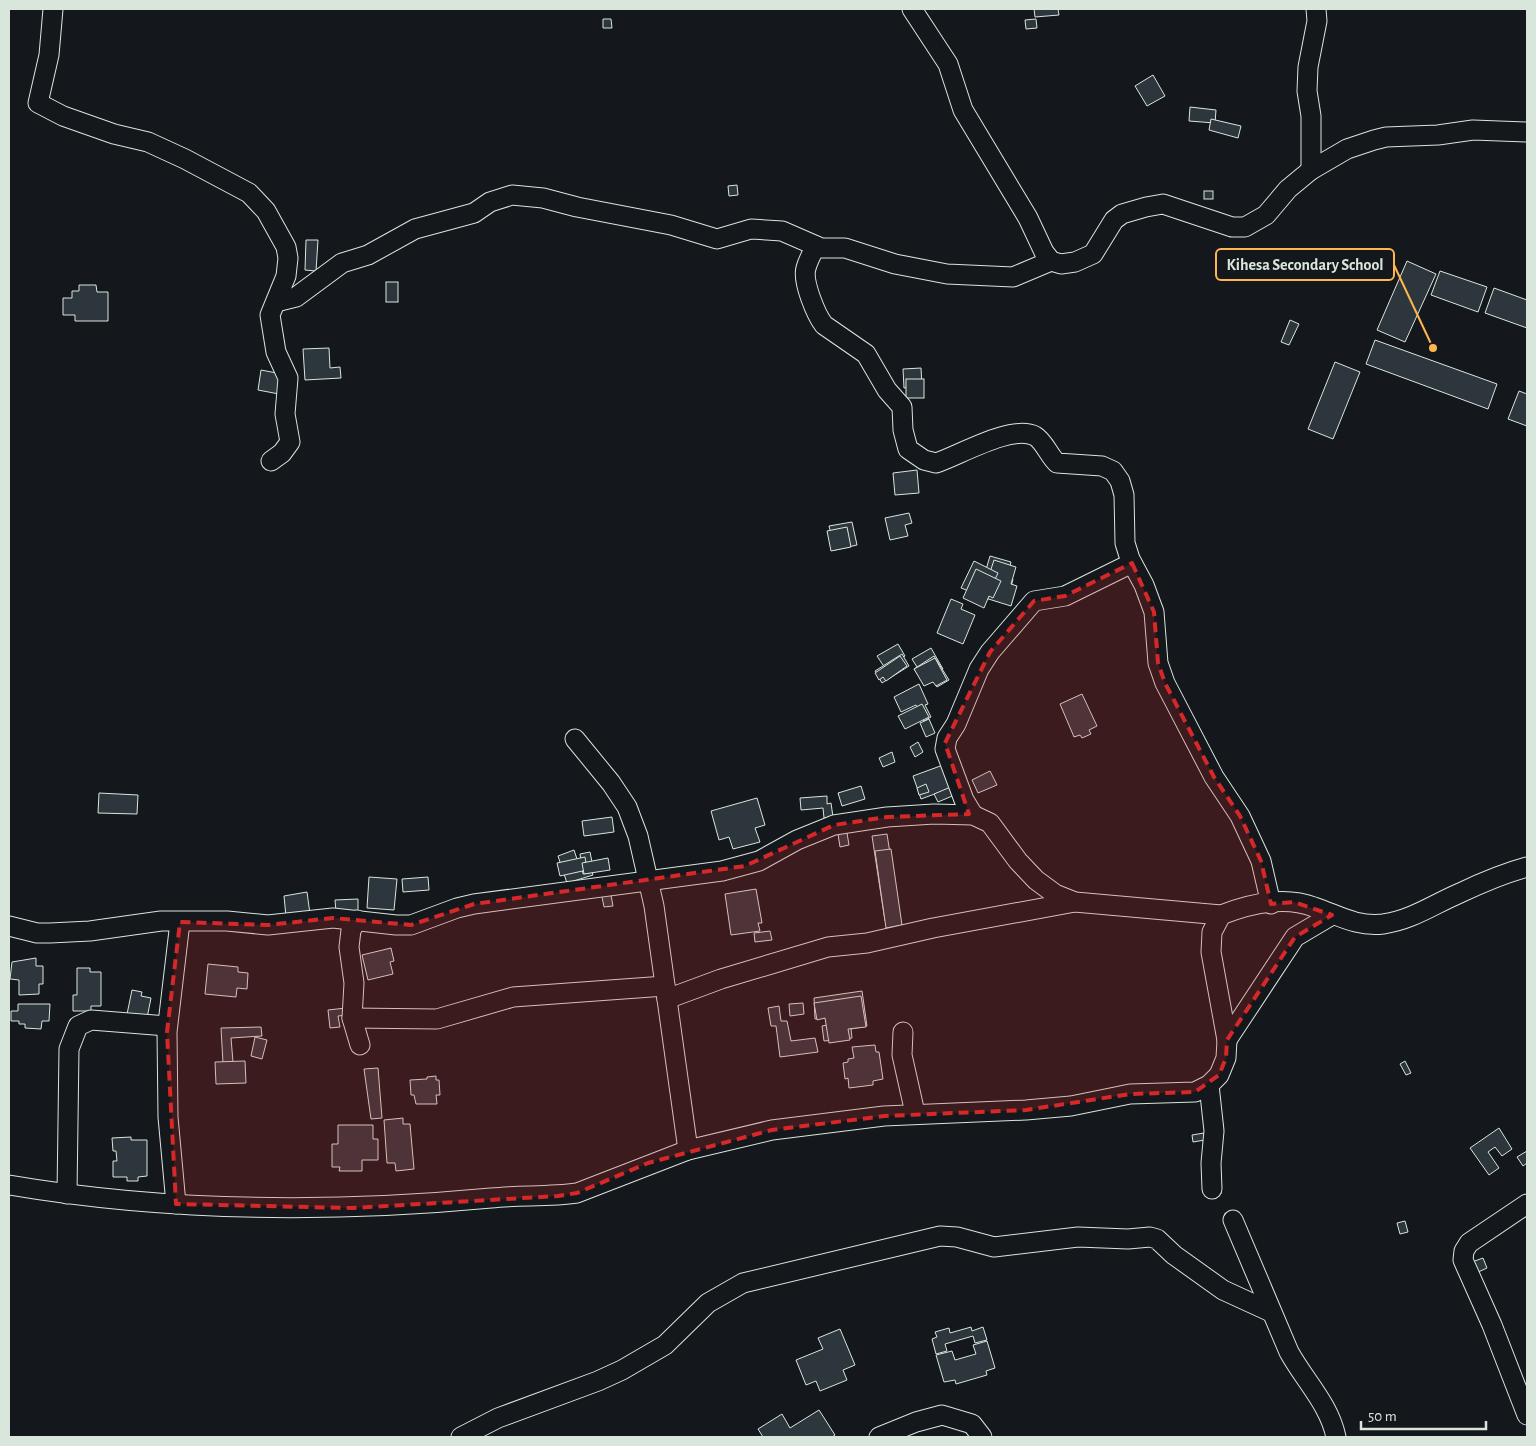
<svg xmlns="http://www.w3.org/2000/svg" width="1536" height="1446" viewBox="0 0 1536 1446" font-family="'Alegreya Sans',sans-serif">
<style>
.building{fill:#2c363c;stroke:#d8e6dc}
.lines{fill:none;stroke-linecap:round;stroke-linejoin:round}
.minor-casing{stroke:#d8e6dc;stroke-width:21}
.minor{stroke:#14181c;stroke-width:19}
.marked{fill:#d62828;fill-opacity:0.2;stroke:#d62828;stroke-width:4;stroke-dasharray:10 6;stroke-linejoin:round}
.leader{fill:none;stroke:#ffb74d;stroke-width:2}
.callout-dot{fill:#ffb74d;stroke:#14181c;stroke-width:2}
.callout{fill:#14181c;stroke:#ffb74d;stroke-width:2}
.callout-label{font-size:16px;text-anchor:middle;font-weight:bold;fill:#d8e6dc}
</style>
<rect width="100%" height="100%" fill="#14181c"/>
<g class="building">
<path d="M1034,9H1058L1059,15L1035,17Z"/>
<path d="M603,19H611L612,28H603Z"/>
<path d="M1036,19L1037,28L1026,29L1025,20Z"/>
<path d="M1153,75L1165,96L1147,106L1135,86Z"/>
<path d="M1190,107L1216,110L1215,123L1189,121Z"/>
<path d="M1211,119L1241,126L1238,138L1209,130Z"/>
<path d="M737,185L738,195L729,196L728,186Z"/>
<rect x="1204" y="191" width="9" height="8"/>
<path d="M306,240H318L316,271L305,270Z"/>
<path d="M1407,261L1436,274L1405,342L1377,330Z"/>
<path d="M1440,271L1487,287L1478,312L1431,295Z"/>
<rect x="386" y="282" width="12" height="20"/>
<path d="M79,285H96L97,292H108V321H75V315H63V298H72V291H79Z"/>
<path d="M1494,288L1527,300V328L1485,313Z"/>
<path d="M1290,320L1299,324L1289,345L1281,342Z"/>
<path d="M1375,340L1497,384L1488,409L1366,364Z"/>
<path d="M329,348L330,368L340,367L341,378L305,380L303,349Z"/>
<path d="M1335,362L1360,372L1333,439L1308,429Z"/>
<path d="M921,368L922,387L904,388L903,369Z"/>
<path d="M261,370L282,374L279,394L258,390Z"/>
<rect x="906" y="379" width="18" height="19"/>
<path d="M1519,391L1527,394V426L1508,419Z"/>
<path d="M917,470L919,493L895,495L893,473Z"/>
<path d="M909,513L912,523L905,525L908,536L890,540L885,518Z"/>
<path d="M852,522L857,545L835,550L829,526Z"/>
<path d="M847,527L851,547L831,551L827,531Z"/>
<path d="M990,556L1011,562L1007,578L1013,579L1008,599L980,590Z"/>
<path d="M994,560L1016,567L1011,584L1017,586L1011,606L982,597Z"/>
<path d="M974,561L998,573L991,588L986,586L982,596L961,588Z"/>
<path d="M976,569L1001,581L993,598L989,596L984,608L963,598Z"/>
<path d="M951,599L963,604L961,609L975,615L963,644L937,633Z"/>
<path d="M898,644L905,656L885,668L877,656Z"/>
<path d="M931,648L943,669L934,675L931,670L922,675L912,659Z"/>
<path d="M902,654L909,666L882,683L875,671Z"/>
<path d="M900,656L907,666L886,681L883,677L879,680L875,673Z"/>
<path d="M934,656L949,680L937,687L933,680L925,685L914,669Z"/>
<path d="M935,658L947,680L936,686L933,682L924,686L914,669Z"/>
<path d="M919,684L928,704L925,705L931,717L924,721L916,705L901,712L894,697Z"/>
<path d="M1082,694L1097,726L1089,730L1091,734L1082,738L1080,735L1074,737L1060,704Z"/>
<path d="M922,704L929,717L905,729L898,716Z"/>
<path d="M929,719L935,733L926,737L920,723Z"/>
<path d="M918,742L923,752L915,757L910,747Z"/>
<path d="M892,752L895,762L883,767L879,758Z"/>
<path d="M943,765L951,788L921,799L913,776Z"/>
<path d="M990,771L997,785L978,793L972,780Z"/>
<path d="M926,784L929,792L919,795L917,788Z"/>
<path d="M861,786L865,799L842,806L838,793Z"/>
<path d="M953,786L957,794L938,802L934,794Z"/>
<path d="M99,793L138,795L137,814L98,813Z"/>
<path d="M827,796V804L831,803L833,817L824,818L823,808L801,810L800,798Z"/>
<path d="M757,798L765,825L755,828L760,842L733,849L729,837L719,840L711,811Z"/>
<path d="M612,817L614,832L584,836L582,821Z"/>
<path d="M847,833L849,845L840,847L838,834Z"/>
<path d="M887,834L900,918L885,921L872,836Z"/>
<path d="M891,849L902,925L886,928L875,851Z"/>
<path d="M574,850L579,865L589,862L593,875L567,883L558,856Z"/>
<path d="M590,852L594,872L583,874L580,854Z"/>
<path d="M585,857L587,870L560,876L557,863Z"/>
<path d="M608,858L610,870L584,874L582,863Z"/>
<path d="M369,877L397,879L394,910L367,908Z"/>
<path d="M428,877L429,890L403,892L402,879Z"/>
<path d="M756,889L762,923H758L760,931L731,935L725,894Z"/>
<path d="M610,890L613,906L604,907L601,892Z"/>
<path d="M307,892L310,914L286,917L284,896Z"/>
<path d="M358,899V911L336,912L335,900Z"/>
<path d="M770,931L772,940L755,942L754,933Z"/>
<path d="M391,948L394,961L390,962L393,974L368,980L362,955Z"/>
<path d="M36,958V966H43V984H39V994L19,995V980L10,979L12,962Z"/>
<path d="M208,964L238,967V972L248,973L247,989L237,988L236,997L205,994Z"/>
<path d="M77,968H90V972H101V1006H91V1011H73V995H77Z"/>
<path d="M132,990L142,992L141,996L151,998L146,1023L126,1019Z"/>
<path d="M862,991L867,1026L851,1029L852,1038L824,1041L822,1026L827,1025L826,1018L815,1019L814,998Z"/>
<path d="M861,996L866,1027L848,1029L850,1040L829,1043L825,1018L817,1020L814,1003Z"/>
<path d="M803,1003L804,1014L790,1016L789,1004Z"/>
<path d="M18,1004H50L49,1021H42L41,1029L25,1028V1024H19V1021H11V1011H18Z"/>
<path d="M779,1006L781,1021H787L791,1041L815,1038L818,1052L780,1057L776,1026H771L768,1008Z"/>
<path d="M346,1008L348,1015L338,1016L340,1027L330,1028L328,1010Z"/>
<path d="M261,1027L262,1036L231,1038L233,1062L223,1063L221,1028Z"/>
<path d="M255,1037L267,1040L262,1059L251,1056Z"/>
<path d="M875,1045L876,1052H879L883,1079L873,1081V1085L849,1088L848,1078L845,1079L843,1063L848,1062V1059L854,1058L852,1047Z"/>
<path d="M245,1061L246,1083L216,1084L215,1062Z"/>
<path d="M1405,1061L1411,1073L1406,1075L1400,1064Z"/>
<path d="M378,1068L382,1118L371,1119L364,1069Z"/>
<path d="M436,1076V1080H439L440,1095H436L437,1104H416L414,1095H411L410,1080L427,1079V1077Z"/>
<path d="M403,1118V1124H410L414,1169L396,1171L395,1163H387L384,1120Z"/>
<path d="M338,1125H373V1139H378V1160H362V1171H339L340,1167H332V1144H338Z"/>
<path d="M1499,1128L1512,1149L1502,1156L1495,1147L1488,1152L1499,1168L1489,1175L1470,1148Z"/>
<path d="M1204,1133L1205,1140L1193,1142L1192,1135Z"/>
<path d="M131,1137V1140H147V1176L138,1177V1181H127V1177H113V1161H117L116,1151H113L112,1138Z"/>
<path d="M1527,1151V1163L1523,1166L1517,1157Z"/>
<path d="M1405,1221L1408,1232L1400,1234L1397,1223Z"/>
<path d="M1483,1258L1487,1268L1476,1273L1472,1262Z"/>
<path d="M971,1327L972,1331L983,1327L987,1340L975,1343L973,1336L945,1344L947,1351L936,1354L932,1339L937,1337L935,1332L949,1328L950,1333Z"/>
<path d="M840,1329L855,1365L843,1370L847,1380L820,1391L816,1381L806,1385L796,1360L823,1349L818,1338Z"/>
<path d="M987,1341L995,1368L986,1371L987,1375L956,1384L955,1380L944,1382L936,1355L952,1351L955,1360L976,1354L973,1345Z"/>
<path d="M819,1410L835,1435L832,1437H763L758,1429L782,1414L790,1428Z"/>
</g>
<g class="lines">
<defs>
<g id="minor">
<path d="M53,9L49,55L38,103L63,116L114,134L148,142L185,159L249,193L266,211L286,247L288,258L286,276L270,315L276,352L288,378L285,414L290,442L282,453L271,461"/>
<path d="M912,9L948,64L963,110L1028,218L1044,252L1051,261L1061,264L1075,262L1093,254L1114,220L1122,214L1146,207L1163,204L1232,227H1245L1266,215L1288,189L1311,170L1347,149L1374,140L1386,137L1438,135L1473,130L1527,132"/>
<path d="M1311,170V116L1307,91L1308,67L1317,21L1316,9"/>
<path d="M816,246C812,253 808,261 806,268C802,281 816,315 824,325L866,354L887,390L902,407L903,430L908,449L924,460L936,463C960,455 1012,424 1035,436C1044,441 1049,456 1057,463L1102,466L1113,471L1120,481L1124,495L1125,543L1130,559L1144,585L1154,612L1158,663L1165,683L1214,777L1240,816L1261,861L1271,904"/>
<path d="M276,302L296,297L342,263L368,255L415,229L474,213L490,202L512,195L543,198L577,207L671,225L717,239L751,229L782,231L821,248H845L895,264L947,274L1013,277L1051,261"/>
<path d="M575,739L611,783L627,807L638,836L654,906L688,1150"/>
<path d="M973,815L964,800L945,749L947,738L956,724L979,669L990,652L1034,601L1065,596L1132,563"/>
<path d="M357,920L351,930L349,947L354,983L352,1018L360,1045"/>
<path d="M9,926L37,933H50L90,931L161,921H227L268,925L333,918L396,925H411L457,908L474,904L722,871L759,861L797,840L834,825L887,817L934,814L973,815L990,823L1018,861L1036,880L1055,894L1075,902L1221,915"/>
<path d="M667,999L721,979L828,947L867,943L933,928L1075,902"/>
<path d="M352,1018L437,1019L513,997L665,986"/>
<path d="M903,1032L902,1055L915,1113"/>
<path d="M1227,1040L1295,937L1332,915"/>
<path d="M1209,1085L1214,1131L1211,1163L1212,1189"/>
<path d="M9,1185C168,1212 331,1213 491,1198C519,1195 549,1197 577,1193L688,1150L772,1130L884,1116L1026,1110L1071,1106L1130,1094L1195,1092L1209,1085L1219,1075L1226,1058L1227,1040L1211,952L1212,932L1221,915C1249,904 1285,896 1314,907C1338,915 1356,927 1383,924C1412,920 1434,904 1460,893C1481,883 1505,873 1527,867"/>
<path d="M67,1194L69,1049L78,1026L91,1020L167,1026"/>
<path d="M176,1204L168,1117L167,1032L180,922"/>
<path d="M1527,1204L1469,1243L1464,1251L1463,1260L1492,1325L1527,1415"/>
<path d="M1233,1220L1289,1352C1305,1381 1329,1404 1336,1437"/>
<path d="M461,1437L498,1418L598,1381L622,1370L665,1345L708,1303L743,1283L940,1236L957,1237L994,1247L1078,1237L1128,1239L1150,1237L1157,1239L1174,1255L1223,1290L1271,1312"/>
<path d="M879,1437L916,1422L942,1415L972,1424L982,1437"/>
</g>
</defs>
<use href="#minor" class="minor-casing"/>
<use href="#minor" class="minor"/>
</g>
<path class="marked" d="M1132,563L1154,612L1158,663L1165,683L1214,777L1240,816L1261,861L1271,904L1294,902L1332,915L1295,937L1227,1040L1226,1058L1219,1075L1195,1092L1130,1094L1026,1110L884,1116L772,1130L648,1163L577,1193L558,1196L352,1208L176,1204L167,1032L180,922L268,925L333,918L411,925L474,904L745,866L834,825L887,817L969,814L945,743L990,652L1034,601L1065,596Z"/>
<path class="leader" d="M1433 348L1394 265"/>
<circle class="callout-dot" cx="1433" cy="348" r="5"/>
<rect class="callout" x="1216" y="249" width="178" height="31" rx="5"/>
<g class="callout-label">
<text x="1305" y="270">Kihesa Secondary School</text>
</g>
<rect width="1536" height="1446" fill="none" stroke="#d8e6dc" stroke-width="20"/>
<path d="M1361 1421v8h125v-8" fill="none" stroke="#d8e6dc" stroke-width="2.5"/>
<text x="1368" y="1421" font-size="15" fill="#d8e6dc" stroke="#14181c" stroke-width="4" paint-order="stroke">50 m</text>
</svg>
